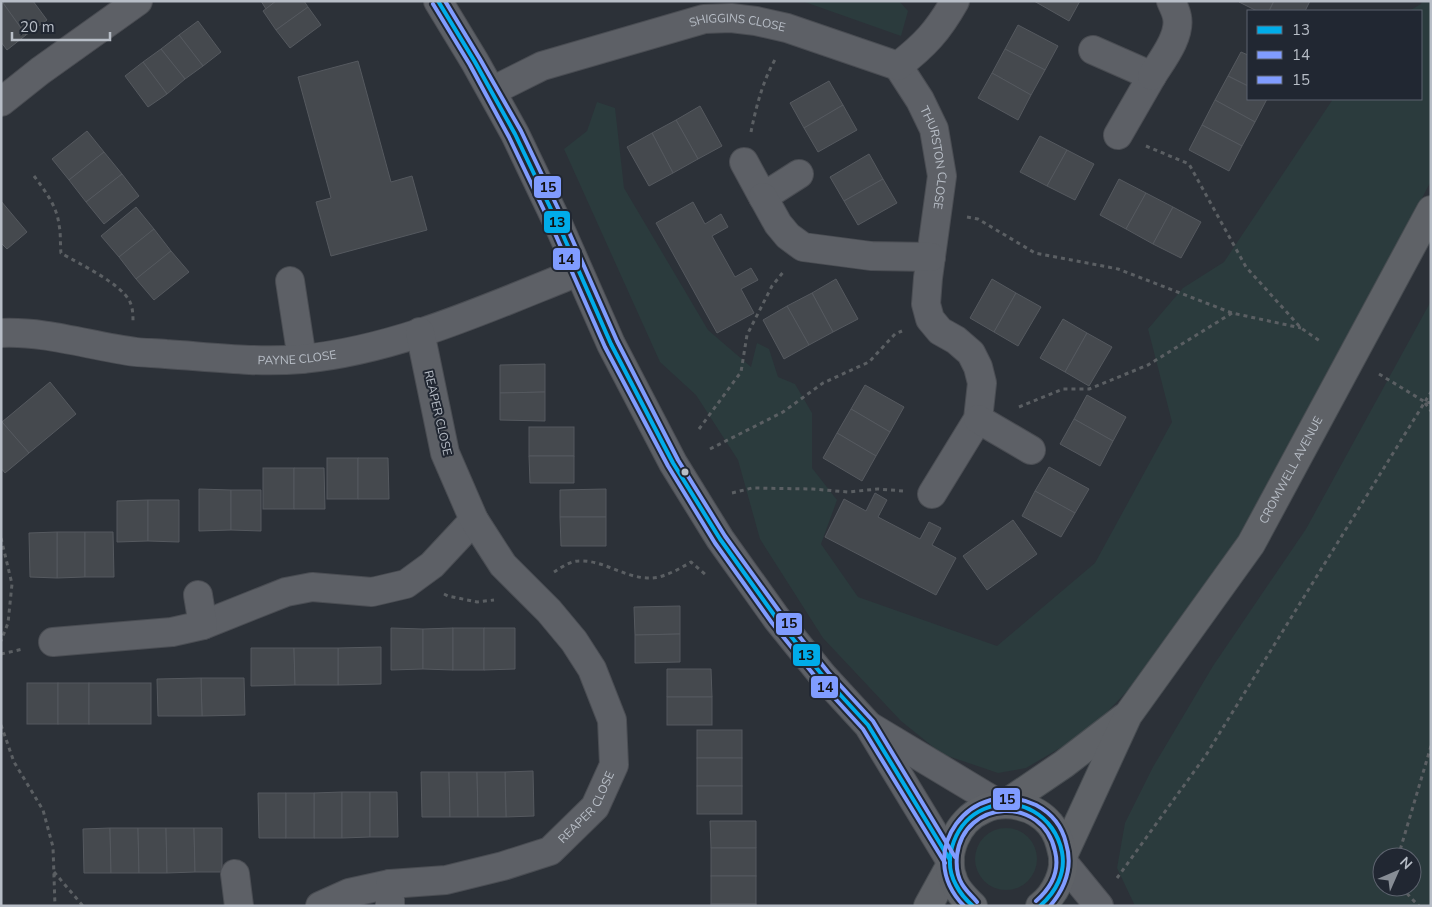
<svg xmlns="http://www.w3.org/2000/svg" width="1432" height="907" viewBox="0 0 1432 907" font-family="'Nunito Sans',sans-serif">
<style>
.green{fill:#2b3b3d;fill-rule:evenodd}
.building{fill:#45494e;stroke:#55595f}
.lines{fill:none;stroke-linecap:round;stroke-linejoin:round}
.minor-casing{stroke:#4a4d53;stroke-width:30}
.major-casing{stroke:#474c51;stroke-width:30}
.path{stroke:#5b5f63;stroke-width:3;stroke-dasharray:4 4;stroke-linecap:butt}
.minor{stroke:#5d6066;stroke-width:28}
.major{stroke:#5f6267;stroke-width:28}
.bus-1-casing{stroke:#212732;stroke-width:8}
.bus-2-casing{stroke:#212732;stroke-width:8}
.bus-3-casing{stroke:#212732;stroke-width:8}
.bus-1{stroke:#00ace9;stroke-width:4}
.bus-2{stroke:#809cff;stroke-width:4}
.bus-3{stroke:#809cff;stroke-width:4}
.bus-dot{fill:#b8bec7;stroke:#212732;stroke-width:2}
.labels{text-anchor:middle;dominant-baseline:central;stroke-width:4;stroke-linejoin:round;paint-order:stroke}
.street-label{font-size:12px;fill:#b8bec7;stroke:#212732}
.line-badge{stroke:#212732;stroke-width:2}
.pale-badge-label{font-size:14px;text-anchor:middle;font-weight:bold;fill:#111}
</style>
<rect width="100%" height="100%" fill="#2c3138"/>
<g class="green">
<path d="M802,1H899L908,11L901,36Z"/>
<path d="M1422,1H1431V181L1253,519L1151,666L1089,731L1026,768L998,773L942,754L901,721L823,638L760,539L738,460L696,395L660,362L564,149L587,131L597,102L615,108L624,188L708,330L751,367L757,343L769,349L778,377L795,384L812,413V468L837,500L821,544L858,597L997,646L1095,563L1172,422L1148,329L1183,288L1224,262L1333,99H1421V11H1409L1421,4Z"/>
<path d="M1431,301V906H1135L1117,868L1125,823L1153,767L1213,666L1306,529ZM1382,857H1412V887H1382Z"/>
<circle cx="1006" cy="859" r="31"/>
</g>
<g class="building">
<path d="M5,1H33L47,20L26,35L3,3Z"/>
<path d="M261,1H276L266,9Z"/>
<path d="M276,1H304L308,7L276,30L263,11Z"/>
<path d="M1034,1H1080L1069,21Z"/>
<path d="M1274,1L1269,11H1257L1239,2Z"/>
<path d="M1274,1H1310L1305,11H1269Z"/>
<path d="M3,3L26,35L7,50L1,42V4Z"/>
<path d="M308,7L321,25L290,48L276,30Z"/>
<path d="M198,21L221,52L203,66L179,35Z"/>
<path d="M1018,25L1058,46L1045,70L1005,49Z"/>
<path d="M179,35L203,66L185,79L161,49Z"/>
<path d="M161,49L185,79L167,94L143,62Z"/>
<path d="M1005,49L1045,70L1031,95L992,73Z"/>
<path d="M1241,52L1248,55V86L1228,76Z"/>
<path d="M358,61L391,182L412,176L427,230L331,256L316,202L331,198L298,77Z"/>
<path d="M143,62L167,94L148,107L125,76Z"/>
<path d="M992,73L1031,95L1018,120L978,98Z"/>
<path d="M1228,76L1248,86V99H1267L1255,122L1215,100Z"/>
<path d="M829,81L843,105L804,128L790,103Z"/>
<path d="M1215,100L1255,122L1242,146L1202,125Z"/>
<path d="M843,105L857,130L818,152L804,128Z"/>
<path d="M700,106L722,146L698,159L676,120Z"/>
<path d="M676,120L698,159L673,173L652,133Z"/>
<path d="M1202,125L1242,146L1229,171L1189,150Z"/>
<path d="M87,131L104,152L69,180L52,159Z"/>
<path d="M652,133L673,173L649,186L627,147Z"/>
<path d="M1040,136L1067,150L1047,186L1020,172Z"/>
<path d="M1067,150L1094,164L1075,200L1047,186Z"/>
<path d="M104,152L122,174L86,202L69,180Z"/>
<path d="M869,154L883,179L844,201L830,177Z"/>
<path d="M122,174L139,196L104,224L86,202Z"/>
<path d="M883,179L897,203L858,225L844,201Z"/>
<path d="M1119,179L1146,193L1126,229L1100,215Z"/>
<path d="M1146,193L1173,207L1153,244L1126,229Z"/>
<path d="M1,201L27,232L7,249L1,243Z"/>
<path d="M693,202L705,224L721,214L728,227L712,236L735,277L751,268L758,280L741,289L754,313L717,333L656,223Z"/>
<path d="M136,207L154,229L119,257L101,236Z"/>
<path d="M1173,207L1201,222L1181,258L1153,244Z"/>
<path d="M154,229L171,251L136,279L119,257Z"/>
<path d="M171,251L189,272L154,300L136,279Z"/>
<path d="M836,279L858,319L833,332L812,293Z"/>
<path d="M992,279L1016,293L994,332L970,318Z"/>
<path d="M812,293L833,332L809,345L787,306Z"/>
<path d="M1016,293L1041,307L1018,346L994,332Z"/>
<path d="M787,306L809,345L784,359L763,320Z"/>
<path d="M1063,319L1087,333L1065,372L1040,358Z"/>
<path d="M1087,333L1112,347L1089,386L1065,372Z"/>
<path d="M545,364V392L500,393V365Z"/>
<path d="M50,382L76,414L29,453L2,422Z"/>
<path d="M865,385L904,407L890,432L851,409Z"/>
<path d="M545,392V421L500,420V393Z"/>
<path d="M1087,395L1126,417L1113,441L1074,419Z"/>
<path d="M851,409L890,432L876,456L837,433Z"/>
<path d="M1074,419L1113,441L1100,466L1060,444Z"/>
<path d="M2,422L29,453L5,473L1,468V423Z"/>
<rect x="529" y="427" width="45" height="29"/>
<path d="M837,433L876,456L862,481L823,458Z"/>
<path d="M529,456H574V483H530Z"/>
<rect x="327" y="458" width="31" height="41"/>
<path d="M358,458H388L389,499H358Z"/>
<path d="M1049,467L1089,489L1075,513L1035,491Z"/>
<rect x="263" y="468" width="31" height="41"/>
<path d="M294,468H324L325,509H294Z"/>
<path d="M199,489L231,490V530L199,531Z"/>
<path d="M606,489V517H560V490Z"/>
<path d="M231,490H261V531L231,530Z"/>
<path d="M1035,491L1075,513L1061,537L1022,516Z"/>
<path d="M875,493L887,500L878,517L920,539L929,522L941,528L932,545L956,558L936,595L825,537L844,499L866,511Z"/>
<path d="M148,500V541L117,542V501Z"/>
<path d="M148,500H179V542L148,541Z"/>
<path d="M560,517H606V546H561Z"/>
<path d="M1013,520L1037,554L987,590L963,556Z"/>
<path d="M57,532H85V577L57,578Z"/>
<path d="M57,532V578L30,577L29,533Z"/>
<path d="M85,532H113L114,577H85Z"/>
<path d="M680,606V634L635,635L634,607Z"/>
<path d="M391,628L423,629V669L391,670Z"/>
<path d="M453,628V670L423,669V629Z"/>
<rect x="453" y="628" width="31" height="42"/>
<path d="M484,628H515V669L484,670Z"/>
<path d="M680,634V662L635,663V635Z"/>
<path d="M381,647V684L338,685V648Z"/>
<path d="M251,648H294L295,685L251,686Z"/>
<path d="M294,648H338V685H295Z"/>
<path d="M667,669H711L712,697H667Z"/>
<path d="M201,678H244L245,715L202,716Z"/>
<path d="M201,678L202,716H158L157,679Z"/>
<rect x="27" y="683" width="31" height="41"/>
<rect x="58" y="683" width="31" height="41"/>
<rect x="89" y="683" width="62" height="41"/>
<rect x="667" y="697" width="45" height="28"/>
<rect x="697" y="730" width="45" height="28"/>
<rect x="697" y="758" width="45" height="28"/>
<path d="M533,771L534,816L506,817L505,772Z"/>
<path d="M421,772H449L450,817H422Z"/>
<path d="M449,772H477L478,817H450Z"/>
<path d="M477,772H505L506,817H478Z"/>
<rect x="697" y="786" width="45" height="28"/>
<path d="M342,792V838H314V793Z"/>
<path d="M342,792H370V837L342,838Z"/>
<path d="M370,792H397L398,837H370Z"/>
<path d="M258,793H286V838H259Z"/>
<rect x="286" y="793" width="28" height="45"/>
<path d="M710,821H756V848H711Z"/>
<path d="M110,828L111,873H84L83,829Z"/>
<path d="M110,828H138L139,873H111Z"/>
<path d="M138,828H166L167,873H139Z"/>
<path d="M166,828H194L195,872L167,873Z"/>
<path d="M194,828H222V872H195Z"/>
<rect x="711" y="848" width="45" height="28"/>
<rect x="711" y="876" width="45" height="28"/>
<rect x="711" y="904" width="45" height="2"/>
</g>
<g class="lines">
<defs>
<g id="minor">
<path d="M438,1L475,62L515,134L559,226L611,344L673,463L720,539L777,619L823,676L868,725L950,860"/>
<path d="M1093,50L1152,76L1118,135"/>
<path id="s1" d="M898,66L920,100L934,129L942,176L928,278L926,304L930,319L940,331L956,340L971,353L978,367L982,383L978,419L932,494"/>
<path d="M1152,76C1162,60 1181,36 1177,17C1176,11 1173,6 1171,1"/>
<path id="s2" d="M492,91L542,66L704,19L731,18L756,21L787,28L898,66C925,45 938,31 955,1"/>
<path d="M1,102L40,71L138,1"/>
<path d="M744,162L763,197L799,174"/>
<path d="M763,197L778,224L788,236L803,247L871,256L931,257"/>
<path d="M290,281L302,359"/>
<path id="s3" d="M1,333C47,331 90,346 136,352C145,353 156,353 166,354C211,357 257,363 302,359C397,350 490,307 578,272"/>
<path d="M978,419L1031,450"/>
<path d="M203,625L286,592L312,587L372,592L406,584L432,565L474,520"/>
<path d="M53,642L172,632L203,625L198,595"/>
<path d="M871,727L999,804"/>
<path d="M1063,862L1099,906"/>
<path d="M235,874L239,906"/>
<path d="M320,906L349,893L390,884"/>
<path id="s4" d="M390,906V884L446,880L503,866L550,851L595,807L614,765L612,720L592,669L574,641L549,611L503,565L474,520L445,453L420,332"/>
</g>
<g id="major">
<path d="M1005,804L1064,764L1125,717"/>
<path id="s5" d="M1063,856L1128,715L1251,544L1431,210"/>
<path d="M928,906L950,866"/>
<path d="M973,906C966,899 958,892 954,882C942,855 957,820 984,809C1006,799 1035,806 1050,824C1057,832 1060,842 1062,852C1067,871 1055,895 1040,906"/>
</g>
</defs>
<use href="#minor" class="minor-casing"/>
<use href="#major" class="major-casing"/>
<g class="path">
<path d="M751,132C756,107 763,80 776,58"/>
<path d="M1146,146L1189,164L1246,267L1301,328L1320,341"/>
<path d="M34,176C45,191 57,206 59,225C61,234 60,244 61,253C79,264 121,283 130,302C133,309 133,315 133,322"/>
<path d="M967,217L978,219L1035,253L1118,269L1232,313L1301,328"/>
<path d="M1379,374L1425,402L1431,403"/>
<path d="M1425,403L1431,411"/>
<path d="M1019,407L1063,389H1089L1148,365L1232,313"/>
<path d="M699,429L741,372L747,335L772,286L784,271"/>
<path d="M710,449L783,412L823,383L869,362L895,334L902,331"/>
<path d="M732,493L752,488L813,489L848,492L878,489L903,491"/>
<path d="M1,538L12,584L8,623L1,641"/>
<path d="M554,572C562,567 571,560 582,561C608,561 631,583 659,577C670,574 681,568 691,562L706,575"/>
<path d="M444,594L448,596L477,602L494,600"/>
<path d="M1,654L23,649"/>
<path d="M1,725L14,762L43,810L53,847L55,906"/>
<path d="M1398,857L1431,746"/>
<path d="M54,872L83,906"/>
<path d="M1117,878L1206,755L1431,392"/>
<path d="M1402,887L1410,897L1419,906"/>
</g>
<use href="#minor" class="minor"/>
<use href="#major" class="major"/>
<defs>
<g id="bus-1">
<path d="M438,1L475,62L515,134L559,226L611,344L673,463L720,539L777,619L823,676L868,725L950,860"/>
<path d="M973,906C966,900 960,893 956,885C941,858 956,821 984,809C1019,794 1055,816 1062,852C1066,873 1056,892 1040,906"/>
</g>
<g id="bus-2">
<path d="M433,4L470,65L509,137L553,229L605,347L668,466L715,543L772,623L818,680L863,729L945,863"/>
<path d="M977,902C972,896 966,891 962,884C957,876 956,865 957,855C964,799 1043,795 1055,851C1060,871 1051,888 1036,901"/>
</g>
<g id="bus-3">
<path d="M445,1L480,59L521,131L565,223L617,341L678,460L725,536L782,615L828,672L873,721L955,857"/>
<path d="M964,906C912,853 971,774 1036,805C1051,813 1062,826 1066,843C1073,866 1066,887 1050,906"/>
</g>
</defs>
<use href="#bus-1" class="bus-1-casing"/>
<use href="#bus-2" class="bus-2-casing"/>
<use href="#bus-3" class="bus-3-casing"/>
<use href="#bus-1" class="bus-1"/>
<use href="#bus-2" class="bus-2"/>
<use href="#bus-3" class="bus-3"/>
</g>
<circle class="bus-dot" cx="685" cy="472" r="4.5"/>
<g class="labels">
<g class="street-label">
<text stroke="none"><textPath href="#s2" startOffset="258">SHIGGINS CLOSE</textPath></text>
<text stroke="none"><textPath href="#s1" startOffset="101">THURSTON CLOSE</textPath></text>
<text stroke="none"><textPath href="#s3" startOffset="298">PAYNE CLOSE</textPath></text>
<text transform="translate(438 413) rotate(77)">REAPER CLOSE</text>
<text stroke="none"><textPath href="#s5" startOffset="450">CROMWELL AVENUE</textPath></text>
<text stroke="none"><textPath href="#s4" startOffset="244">REAPER CLOSE</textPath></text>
</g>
</g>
<g class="line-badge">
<rect x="533" y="175" width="29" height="24" rx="5" fill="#809cff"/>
<rect x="543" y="210" width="28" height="24" rx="5" fill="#00ace9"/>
<rect x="552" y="247" width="29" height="24" rx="5" fill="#809cff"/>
<rect x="775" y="612" width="28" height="24" rx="5" fill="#809cff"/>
<rect x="792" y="643" width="29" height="24" rx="5" fill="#00ace9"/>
<rect x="810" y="675" width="29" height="24" rx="5" fill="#809cff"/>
<rect x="992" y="787" width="29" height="24" rx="5" fill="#809cff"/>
</g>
<g class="pale-badge-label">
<text x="548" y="192">15</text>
<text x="557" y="227">13</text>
<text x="566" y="264">14</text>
<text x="789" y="628">15</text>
<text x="806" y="660">13</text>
<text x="825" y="692">14</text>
<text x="1007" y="804">15</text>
</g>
<rect width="1432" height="907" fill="none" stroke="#b8bec7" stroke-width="5"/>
<rect x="1247" y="10" width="175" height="90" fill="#212732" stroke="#5d636e"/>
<rect x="1257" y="26" width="25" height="8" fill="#00ace9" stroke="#5d636e"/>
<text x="1292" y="35" font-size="15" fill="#b8bec7">13</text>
<rect x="1257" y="51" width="25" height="8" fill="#809cff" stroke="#5d636e"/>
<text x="1292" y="60" font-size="15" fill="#b8bec7">14</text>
<rect x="1257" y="76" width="25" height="8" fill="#809cff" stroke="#5d636e"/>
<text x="1292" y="85" font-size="15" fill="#b8bec7">15</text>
<g transform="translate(1397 872) rotate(45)"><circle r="24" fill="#212732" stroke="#5d636e"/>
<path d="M0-4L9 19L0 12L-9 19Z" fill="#878d95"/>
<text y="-8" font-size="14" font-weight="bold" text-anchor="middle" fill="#b8bec7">N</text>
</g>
<path d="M12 32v8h98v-8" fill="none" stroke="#b8bec7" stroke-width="2.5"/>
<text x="20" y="32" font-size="15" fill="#b8bec7" stroke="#212732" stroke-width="4" paint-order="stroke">20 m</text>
</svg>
